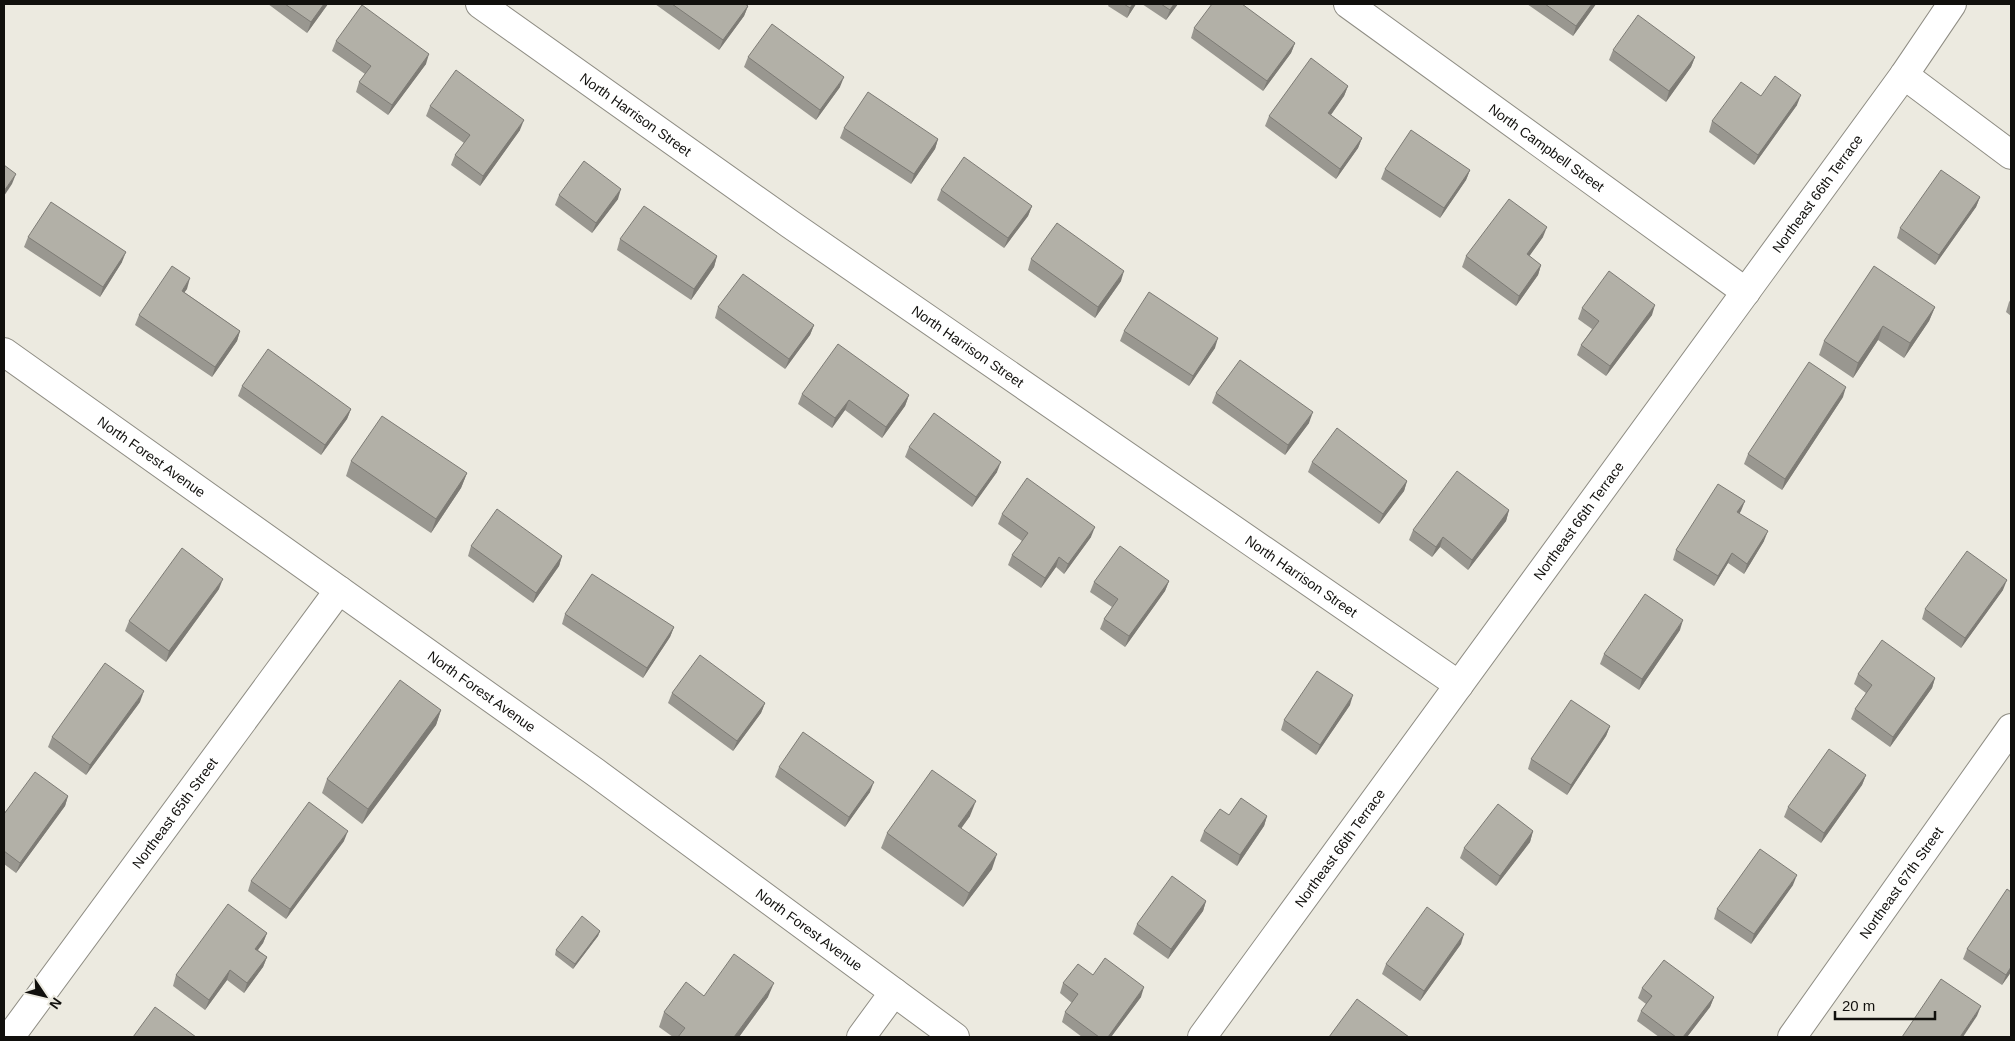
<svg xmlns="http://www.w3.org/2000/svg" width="2015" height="1041" viewBox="0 0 2015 1041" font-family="Arial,sans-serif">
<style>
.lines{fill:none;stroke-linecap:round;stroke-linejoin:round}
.minor-casing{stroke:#8f8d84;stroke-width:30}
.minor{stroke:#fff;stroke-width:28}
.wall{fill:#999790}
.shaded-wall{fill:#7d7b75}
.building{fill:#b2b0a7;stroke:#7d7b75}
.labels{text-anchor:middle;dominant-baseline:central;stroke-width:4;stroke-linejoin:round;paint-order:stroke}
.street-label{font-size:14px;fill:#11100d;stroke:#eceae0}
</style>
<rect width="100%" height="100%" fill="#eceae0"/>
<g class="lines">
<defs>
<g id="minor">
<path id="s1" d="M480,4L790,224L1459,685"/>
<path id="s2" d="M1348,4L1746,292"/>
<path d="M1904,75L2011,155"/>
<path id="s3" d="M4,352L595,772L955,1037"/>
<path id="s4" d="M10,1037L339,590"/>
<path d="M861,1037L894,992"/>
<path id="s5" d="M1202,1037L1904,75L1952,4"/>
<path id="s6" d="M1792,1037L2011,728"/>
</g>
</defs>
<use href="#minor" class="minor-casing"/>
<use href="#minor" class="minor"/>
</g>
<g class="wall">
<path d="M268,4H328L307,33Z"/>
<path d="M655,4H745L748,6L744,16L719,50Z"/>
<path d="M1109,4H1136L1127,18L1108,6Z"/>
<path d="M1142,4H1178L1166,20Z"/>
<path d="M1527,4H1596L1573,36Z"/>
<path d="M1194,28L1295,43L1291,53L1263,91L1191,38Z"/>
<path d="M336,41L426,64L388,115L356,92L359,82L365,74L332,51Z"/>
<path d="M1613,50L1695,57L1691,67L1666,102L1609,60Z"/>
<path d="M748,57L840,87L816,120L744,67Z"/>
<path d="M1348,86L1344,96L1331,115L1362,138L1358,148L1336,179L1265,126L1269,116Z"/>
<path d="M1761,96L1797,105L1754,165L1709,132L1712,121Z"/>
<path d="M430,106L520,130L480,186L451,165L455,155L464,143L426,116Z"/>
<path d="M844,128L938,139L935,149L911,184L840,138Z"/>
<path d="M1385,169L1470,170L1466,180L1440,218L1381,179Z"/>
<path d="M941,190L1032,206L1028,216L1004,248L937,200Z"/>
<path d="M559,195L618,199L592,233L555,205Z"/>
<path d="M1980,197L1976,207L1935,265L1897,238L1900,228Z"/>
<path d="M28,237L122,262L100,297L24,247Z"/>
<path d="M1543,237L1529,256L1541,265L1538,275L1516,306L1462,267L1466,256Z"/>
<path d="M620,239L717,256L714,267L691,300L617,250Z"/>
<path d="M1031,259L1121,281L1095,318L1028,270Z"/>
<path d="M187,289L184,292L240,331L237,341L212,377L135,325L139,315Z"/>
<path d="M2011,299V316L2006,312L2009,302Z"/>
<path d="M718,307L814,325L810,335L785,369L715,318Z"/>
<path d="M1935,307L1929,321L1904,358L1878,340L1853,378L1819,355L1824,341Z"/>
<path d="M1582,308L1652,315L1606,376L1577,355L1581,345L1592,329L1578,319Z"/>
<path d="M1124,331L1215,348L1189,386L1120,341Z"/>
<path d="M242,386L351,409L347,419L321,455L238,396Z"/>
<path d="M1216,393L1309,423L1285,455L1212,403Z"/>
<path d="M802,394L909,395L905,406L882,438L845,410L832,428L798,404Z"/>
<path d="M1843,397L1782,490L1744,464L1748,454Z"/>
<path d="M909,447L997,472L972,507L905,457Z"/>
<path d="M351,461L467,473L461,488L431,533L346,476Z"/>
<path d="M1312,462L1407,481L1404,491L1379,524L1308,472Z"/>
<path d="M1745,501L1739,513L1764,541L1744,574L1728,563L1714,586L1673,560L1676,550Z"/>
<path d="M1509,510L1506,521L1468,570L1440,547L1432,557L1409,540L1413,530Z"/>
<path d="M1002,514L1091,537L1064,574L1056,567L1041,588L1008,565L1012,555L1022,541L998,524Z"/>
<path d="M471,546L562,556L559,566L533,603L468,556Z"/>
<path d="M1169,581L1165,591L1125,647L1100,629L1104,619L1112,607L1090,592L1094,582Z"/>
<path d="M219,589L166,662L125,631L129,621Z"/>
<path d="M2003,590L1961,648L1922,619L1925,609Z"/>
<path d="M565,614L674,627L670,637L643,678L562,624Z"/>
<path d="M1680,630L1639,690L1600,664L1604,654Z"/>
<path d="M1858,674L1935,678L1932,688L1890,747L1851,719L1855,709L1866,693L1854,684Z"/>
<path d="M672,693L765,703L761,713L733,751L668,703Z"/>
<path d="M140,702L86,775L48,747L52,737Z"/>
<path d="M1350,705L1316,755L1281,730L1284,720Z"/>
<path d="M441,710L436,725L362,824L322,793L327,779Z"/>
<path d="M1610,726L1606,736L1567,795L1528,769L1531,759Z"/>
<path d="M779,767L870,792L845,827L775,777Z"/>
<path d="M1866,775L1862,785L1821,843L1784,817L1788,807Z"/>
<path d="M68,796L65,806L16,873L4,864V814Z"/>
<path d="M970,816L961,828L992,869L963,907L881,848L887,833Z"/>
<path d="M1267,816L1264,826L1237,866L1200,841L1204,831Z"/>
<path d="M1533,831L1530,842L1496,886L1460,858L1464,848Z"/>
<path d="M344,841L286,919L248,891L251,881Z"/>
<path d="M1793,885L1751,944L1714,919L1717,909Z"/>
<path d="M2011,892V972L2002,985L1963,959L1967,949Z"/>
<path d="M1206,901L1203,911L1168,959L1133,934L1137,924Z"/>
<path d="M600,931L598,936L573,969L555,955L556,950Z"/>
<path d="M267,933L263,943L258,950L267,957L263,967L244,993L227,980L205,1010L173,986L176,975Z"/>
<path d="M1461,944L1420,1001L1382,974L1386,964Z"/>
<path d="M1093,975L1141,997L1111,1037H1082L1062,1022L1065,1012L1072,1003L1060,993L1063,983Z"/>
<path d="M1642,988L1714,997L1710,1007L1687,1037H1659L1637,1021L1641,1011L1646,1004L1638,998Z"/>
<path d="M768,997L739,1037H673L659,1027L664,1012Z"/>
</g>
<g class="shaded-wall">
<path d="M324,4H328L307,33L311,22Z"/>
<path d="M1133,4H1136L1127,18L1130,8Z"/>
<path d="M1174,4H1178L1166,20L1170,10Z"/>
<path d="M1592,4H1596L1573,36L1576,26Z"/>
<path d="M748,6L744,16L719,50L723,40Z"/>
<path d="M1295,43L1291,53L1263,91L1267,81Z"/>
<path d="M429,54L426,64L388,115L392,105Z"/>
<path d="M1695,57L1691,67L1666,102L1669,91Z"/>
<path d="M844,77L840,87L816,120L820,110Z"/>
<path d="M1348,86L1344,96L1325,123L1328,113Z"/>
<path d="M1801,95L1797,105L1754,165L1758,155Z"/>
<path d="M524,120L520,130L480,186L483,176Z"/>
<path d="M1362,138L1358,148L1336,179L1340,169Z"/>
<path d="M938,139L935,149L911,184L914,174Z"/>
<path d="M1470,170L1466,180L1440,218L1444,208Z"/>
<path d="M16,174L12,184L4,196V191Z"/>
<path d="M621,189L618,199L592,233L596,223Z"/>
<path d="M1980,197L1976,207L1935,265L1939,255Z"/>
<path d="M1032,206L1028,216L1004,248L1008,238Z"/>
<path d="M1547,227L1543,237L1523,265L1527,254Z"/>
<path d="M126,252L122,262L100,297L103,287Z"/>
<path d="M717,256L714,267L691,300L694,289Z"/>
<path d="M1541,265L1538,275L1516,306L1519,296Z"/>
<path d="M1124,271L1121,281L1095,318L1098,307Z"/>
<path d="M190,278L187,289L178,301L182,291Z"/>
<path d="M1655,305L1652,315L1606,376L1610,366Z"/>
<path d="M1935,307L1929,321L1904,358L1910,343Z"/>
<path d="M814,325L810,335L785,369L789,359Z"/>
<path d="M1883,326L1878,340L1853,378L1858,363Z"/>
<path d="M240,331L237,341L212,377L215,367Z"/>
<path d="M1218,338L1215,348L1189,386L1193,376Z"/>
<path d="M1846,387L1843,397L1782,490L1785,479Z"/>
<path d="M909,395L905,406L882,438L886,427Z"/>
<path d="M849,400L845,410L832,428L835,418Z"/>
<path d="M351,409L347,419L321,455L325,445Z"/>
<path d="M1313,412L1309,423L1285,455L1288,445Z"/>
<path d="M1001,462L997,472L972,507L976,497Z"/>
<path d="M467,473L461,488L431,533L436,519Z"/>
<path d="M1407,481L1404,491L1379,524L1383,514Z"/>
<path d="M1745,501L1741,511L1734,522L1737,512Z"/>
<path d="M1509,510L1506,521L1468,570L1472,560Z"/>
<path d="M1095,527L1091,537L1064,574L1068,564Z"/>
<path d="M1768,531L1764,541L1744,574L1747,564Z"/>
<path d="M1443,537L1440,547L1432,557L1436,547Z"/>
<path d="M1732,553L1728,563L1714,586L1718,576Z"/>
<path d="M562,556L559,566L533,603L536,593Z"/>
<path d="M1059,557L1056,567L1041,588L1045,578Z"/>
<path d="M223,579L219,589L166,662L169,651Z"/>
<path d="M2007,580L2003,590L1961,648L1965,638Z"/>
<path d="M1169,581L1165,591L1125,647L1129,636Z"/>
<path d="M1683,620L1680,630L1639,690L1642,679Z"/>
<path d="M674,627L670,637L643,678L647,668Z"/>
<path d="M1935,678L1932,688L1890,747L1893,737Z"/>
<path d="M144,691L140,702L86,775L90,765Z"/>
<path d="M1353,695L1350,705L1316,755L1320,745Z"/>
<path d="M765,703L761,713L733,751L737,741Z"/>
<path d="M441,710L436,725L362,824L368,809Z"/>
<path d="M1610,726L1606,736L1567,795L1571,785Z"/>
<path d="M1866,775L1862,785L1821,843L1824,833Z"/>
<path d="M874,782L870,792L845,827L849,817Z"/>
<path d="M68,796L65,806L16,873L20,863Z"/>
<path d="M976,801L970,816L953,840L958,826Z"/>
<path d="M1267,816L1264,826L1237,866L1240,855Z"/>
<path d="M348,831L344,841L286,919L290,909Z"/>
<path d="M1533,831L1530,842L1496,886L1500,876Z"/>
<path d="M997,854L992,869L963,907L969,893Z"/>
<path d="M1797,875L1793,885L1751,944L1754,934Z"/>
<path d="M1206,901L1203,911L1168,959L1171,949Z"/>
<path d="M600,931L598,936L573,969L575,964Z"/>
<path d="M267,933L263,943L251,959L255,949Z"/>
<path d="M1464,934L1461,944L1420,1001L1424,991Z"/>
<path d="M267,957L263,967L244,993L247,983Z"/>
<path d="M2011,967V972L2002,985L2006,975Z"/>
<path d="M230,970L227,980L205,1010L209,1000Z"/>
<path d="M774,983L768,997L739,1037H734Z"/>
<path d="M1144,987L1141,997L1111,1037H1108Z"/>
<path d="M1714,997L1710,1007L1687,1037H1683Z"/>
<path d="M1981,1006L1977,1016L1963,1037H1960Z"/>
</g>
<g class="building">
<path d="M285,4H324L311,22Z"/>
<path d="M672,4H745L748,6L723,40Z"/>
<path d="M1124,4H1133L1130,8Z"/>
<path d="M1161,4H1174L1170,10Z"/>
<path d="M1212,4H1242L1295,43L1267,81L1194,28Z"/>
<path d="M1545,4H1592L1576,26Z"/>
<path d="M362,5L429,54L392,105L359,82L371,66L336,41Z"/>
<path d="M1638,15L1695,57L1669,91L1613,50Z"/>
<path d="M772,24L844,77L820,110L748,57Z"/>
<path d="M1311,58L1348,86L1328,113L1362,138L1340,169L1269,116Z"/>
<path d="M456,70L524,120L483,176L455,155L470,135L430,106Z"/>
<path d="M1775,76L1801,95L1758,155L1712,121L1741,82L1761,96Z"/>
<path d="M868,92L938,139L914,174L844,128Z"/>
<path d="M1411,130L1470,170L1444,208L1385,169Z"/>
<path d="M964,157L1032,206L1008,238L941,190Z"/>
<path d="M584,161L621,189L596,223L559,195Z"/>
<path d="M4,165L16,174L4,191Z"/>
<path d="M1941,170L1980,197L1939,255L1900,228Z"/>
<path d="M1509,199L1547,227L1527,254L1541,265L1519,296L1466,256Z"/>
<path d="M51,202L126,252L103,287L28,237Z"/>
<path d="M644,206L717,256L694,289L620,239Z"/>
<path d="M1057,223L1124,271L1098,307L1031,259Z"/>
<path d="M172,266L190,278L182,291L240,331L215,367L139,315Z"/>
<path d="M1874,266L1935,307L1910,343L1883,326L1858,363L1824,341Z"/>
<path d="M1609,271L1655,305L1610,366L1581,345L1599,321L1582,308Z"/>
<path d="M743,274L814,325L789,359L718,307Z"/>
<path d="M1149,292L1218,338L1193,376L1124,331Z"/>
<path d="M838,344L909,395L886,427L849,400L835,418L802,394Z"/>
<path d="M268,349L351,409L325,445L242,386Z"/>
<path d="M1240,360L1313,412L1288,445L1216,393Z"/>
<path d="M1809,362L1846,387L1785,479L1748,454Z"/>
<path d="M934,413L1001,462L976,497L909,447Z"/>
<path d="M382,416L467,473L436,519L351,461Z"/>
<path d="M1337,428L1407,481L1383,514L1312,462Z"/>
<path d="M1457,471L1509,510L1472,560L1443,537L1436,547L1413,530Z"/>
<path d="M1027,478L1095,527L1068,564L1059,557L1045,578L1012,555L1028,533L1002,514Z"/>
<path d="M1718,484L1745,501L1737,512L1768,531L1747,564L1732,553L1718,576L1676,550Z"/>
<path d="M497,509L562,556L536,593L471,546Z"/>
<path d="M1120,546L1169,581L1129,636L1104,619L1118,599L1094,582Z"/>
<path d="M182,548L223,579L169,651L129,621Z"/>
<path d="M1967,551L2007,580L1965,638L1925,609Z"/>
<path d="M592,574L674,627L647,668L565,614Z"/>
<path d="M1645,594L1683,620L1642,679L1604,654Z"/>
<path d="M1882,640L1935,678L1893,737L1855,709L1872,685L1858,674Z"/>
<path d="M700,655L765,703L737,741L672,693Z"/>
<path d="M105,663L144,691L90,765L52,737Z"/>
<path d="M1317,671L1353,695L1320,745L1284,720Z"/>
<path d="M400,680L441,710L368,809L327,779Z"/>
<path d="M1571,700L1610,726L1571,785L1531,759Z"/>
<path d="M803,732L874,782L849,817L779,767Z"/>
<path d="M1829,749L1866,775L1824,833L1788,807Z"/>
<path d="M932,770L976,801L958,826L997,854L969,893L887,833Z"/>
<path d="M35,772L68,796L20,863L4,851V814Z"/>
<path d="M1241,798L1267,816L1240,855L1204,831L1220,809L1229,815Z"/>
<path d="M309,802L348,831L290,909L251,881Z"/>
<path d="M1498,804L1533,831L1500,876L1464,848Z"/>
<path d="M1760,849L1797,875L1754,934L1717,909Z"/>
<path d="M1172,876L1206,901L1171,949L1137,924Z"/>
<path d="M2007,889L2011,892V967L2006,975L1967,949Z"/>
<path d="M228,904L267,933L255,949L267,957L247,983L230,970L209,1000L176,975Z"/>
<path d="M1427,907L1464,934L1424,991L1386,964Z"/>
<path d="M582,916L600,931L575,964L556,950Z"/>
<path d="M734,954L774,983L734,1037H678L685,1028L664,1012L686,982L704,996Z"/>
<path d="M1105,958L1144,987L1108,1037H1099L1065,1012L1078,994L1063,983L1078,964L1093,975Z"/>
<path d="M1664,960L1714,997L1683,1037H1676L1641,1011L1652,996L1642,988Z"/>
<path d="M1941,979L1981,1006L1960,1037H1902Z"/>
<path d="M1357,999L1409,1037H1329Z"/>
<path d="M155,1007L196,1037H133Z"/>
</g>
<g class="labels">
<g class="street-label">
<text stroke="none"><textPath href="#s1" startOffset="191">North Harrison Street</textPath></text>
<text stroke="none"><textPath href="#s2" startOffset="245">North Campbell Street</textPath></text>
<text stroke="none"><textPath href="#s5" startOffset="1044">Northeast 66th Terrace</textPath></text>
<text stroke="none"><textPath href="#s1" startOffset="596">North Harrison Street</textPath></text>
<text stroke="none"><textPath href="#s3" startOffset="181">North Forest Avenue</textPath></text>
<text stroke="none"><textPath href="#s5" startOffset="639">Northeast 66th Terrace</textPath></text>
<text stroke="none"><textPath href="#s1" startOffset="1001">North Harrison Street</textPath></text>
<text stroke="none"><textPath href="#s3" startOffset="586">North Forest Avenue</textPath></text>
<text stroke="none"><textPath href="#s4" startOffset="278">Northeast 65th Street</textPath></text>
<text stroke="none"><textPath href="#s5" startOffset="234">Northeast 66th Terrace</textPath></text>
<text stroke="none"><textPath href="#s6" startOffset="189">Northeast 67th Street</textPath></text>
<text stroke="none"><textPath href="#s3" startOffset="991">North Forest Avenue</textPath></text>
</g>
</g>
<rect width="2015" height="1041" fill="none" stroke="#11100d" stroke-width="10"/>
<g transform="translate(45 996) rotate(125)" stroke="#eceae0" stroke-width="4" paint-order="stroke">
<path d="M0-4L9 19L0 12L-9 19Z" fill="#11100d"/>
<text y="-8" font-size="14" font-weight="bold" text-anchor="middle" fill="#11100d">N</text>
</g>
<path d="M1835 1011v8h100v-8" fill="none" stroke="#11100d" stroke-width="2.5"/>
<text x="1842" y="1011" font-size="15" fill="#11100d" stroke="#eceae0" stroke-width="4" paint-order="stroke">20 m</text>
</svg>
